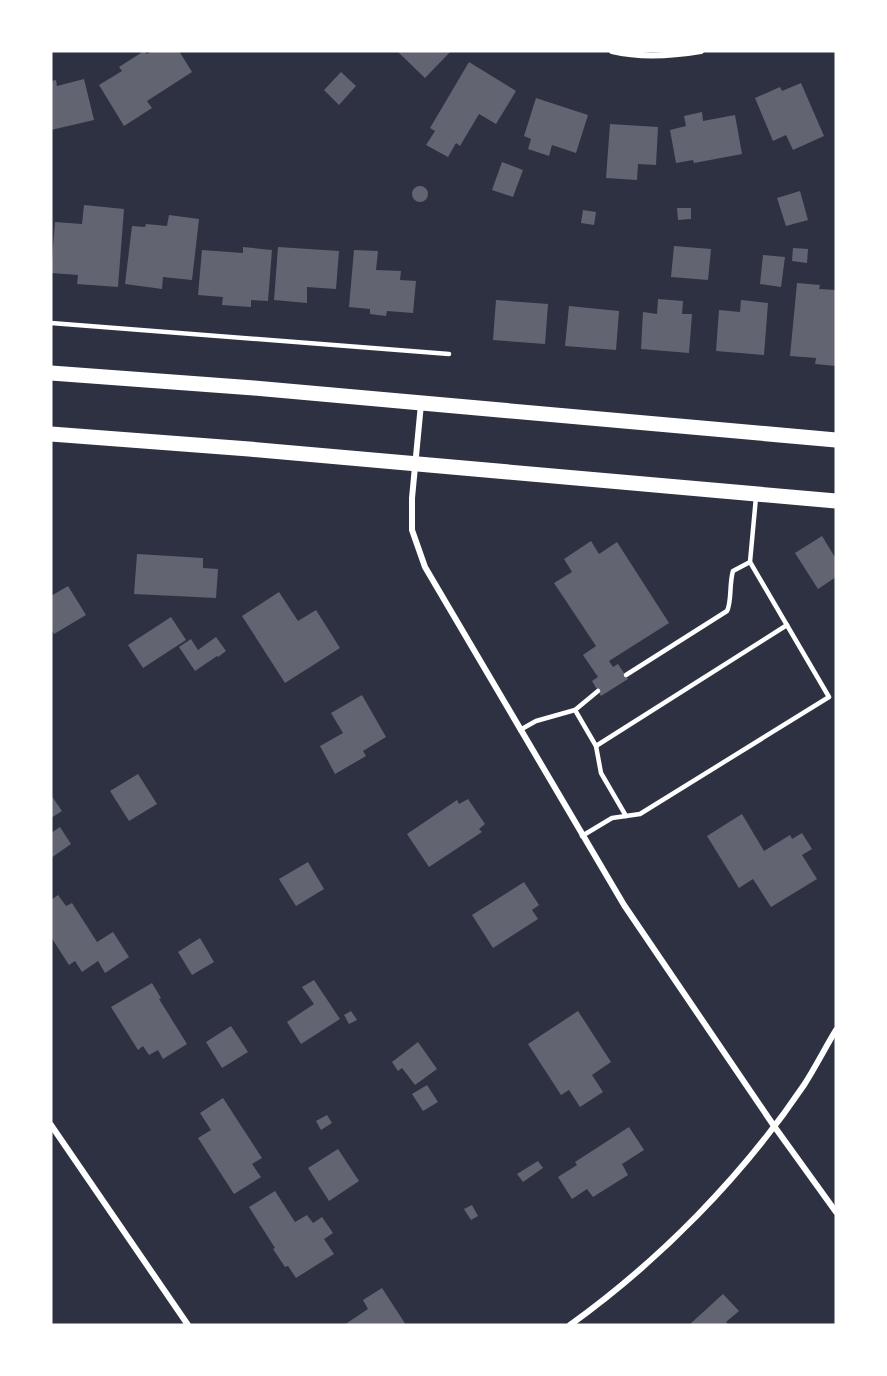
<svg xmlns="http://www.w3.org/2000/svg" width="887" height="1376" viewBox="0 0 887 1376" font-family="Montserrat,sans-serif">
<style>
.building{fill:#626471}
.lines{fill:none;stroke-linecap:round;stroke-linejoin:round}
.service{stroke:#fff;stroke-width:4.5}
.minor{stroke:#fff;stroke-width:6}
.primary{stroke:#fff;stroke-width:15}
</style>
<rect width="100%" height="100%" fill="#2d3142"/>
<g class="building">
<path d="M144,51L147,54L152,51H179L192,72L147,101L152,108L124,126L99,85L122,71L119,67Z"/>
<path d="M397,51H451L425,78Z"/>
<path d="M469,62L516,91L496,124L479,114L460,146L456,143L448,157L426,145L435,131L430,128Z"/>
<path d="M341,72L356,86L339,105L324,90Z"/>
<path d="M84,79L94,120L51,130V81L56,80L57,86Z"/>
<path d="M801,83L824,136L793,150L786,135L773,141L755,98L780,87L782,91Z"/>
<path d="M536,98L588,115L576,153L552,145L549,156L528,149L531,139L524,136Z"/>
<path d="M702,112L703,121L735,115L742,154L694,163L693,160L676,163L670,130L686,126L684,116Z"/>
<path d="M610,124L658,127L656,165L638,164L637,180L606,178Z"/>
<path d="M502,162L523,170L513,197L492,190Z"/>
<circle cx="420" cy="194" r="8"/>
<path d="M800,191L808,220L786,226L777,198Z"/>
<path d="M84,205L124,209L118,287L77,284L78,275L51,273L55,222L82,224Z"/>
<path d="M677,208H691V219L678,220Z"/>
<path d="M583,210L596,212L594,225L581,223Z"/>
<path d="M169,215L199,219L192,280L163,277L162,289L125,284L132,226L145,227L146,224L167,226Z"/>
<path d="M674,246L711,249L708,280L671,277Z"/>
<path d="M243,247L272,250L268,301L251,300V307L222,305L223,297L198,295L202,250L243,253Z"/>
<path d="M278,247L339,251L336,289L307,287V303L274,300Z"/>
<path d="M793,248L808,249L807,263L792,261Z"/>
<path d="M354,250L378,251L376,270L401,271L400,280L416,281L413,313L387,311L386,316L370,314V309L349,307Z"/>
<path d="M763,255L785,257L781,287L760,284Z"/>
<path d="M797,283L820,285L819,289L836,290V366L815,364L816,358L790,356Z"/>
<path d="M658,299L683,301L682,314H692L689,353L641,349L643,312L657,314Z"/>
<path d="M496,300L548,304L545,344L493,340Z"/>
<path d="M741,300L768,303L764,355L716,351L719,310L740,312Z"/>
<path d="M569,306L619,311L616,350L565,346Z"/>
<path d="M822,536L836,559V577L818,589L795,553Z"/>
<path d="M591,541L599,554L617,542L669,623L609,661L613,667L618,664L628,679L601,696L592,681L598,677L583,655L596,646L554,583L572,572L564,559Z"/>
<path d="M137,554L203,558V568L218,569L216,598L134,594Z"/>
<path d="M68,586L86,615L54,634L51,629V596Z"/>
<path d="M279,592L298,621L316,610L340,648L285,683L242,616Z"/>
<path d="M171,617L186,640L143,668L128,645Z"/>
<path d="M216,637L226,651L218,657L217,656L195,671L179,647L191,639L198,650Z"/>
<path d="M362,695L386,737L363,751L366,756L335,774L320,746L343,733L331,713Z"/>
<path d="M138,774L157,804L129,821L110,791Z"/>
<path d="M51,795L62,811L51,818Z"/>
<path d="M468,799L485,824L479,829L482,832L429,867L407,834L457,800L459,804Z"/>
<path d="M742,814L764,851L790,835L792,839L802,833L812,849L802,855L817,879L771,907L753,879L739,888L707,836Z"/>
<path d="M60,827L71,844L51,858V833Z"/>
<path d="M308,862L324,889L296,906L279,879Z"/>
<path d="M524,882L539,905L532,910L538,919L493,948L472,915Z"/>
<path d="M58,895L66,906L72,903L97,942L113,932L129,957L105,973L98,961L82,972L75,961L69,965L51,937V900Z"/>
<path d="M200,938L214,962L192,975L178,952Z"/>
<path d="M314,980L340,1019L301,1044L287,1022L314,1004L302,987Z"/>
<path d="M152,983L161,998L159,999L187,1044L163,1059L158,1050L149,1055L143,1046L138,1050L111,1007Z"/>
<path d="M351,1011L357,1020L349,1024L344,1015Z"/>
<path d="M578,1011L611,1062L592,1075L603,1092L580,1107L569,1090L561,1095L528,1044Z"/>
<path d="M231,1026L248,1052L222,1068L206,1042Z"/>
<path d="M418,1042L437,1069L415,1085L402,1068L398,1071L392,1062Z"/>
<path d="M427,1085L438,1102L423,1111L412,1094Z"/>
<path d="M223,1098L262,1158L252,1164L261,1177L234,1194L198,1138L211,1130L200,1113Z"/>
<path d="M327,1115L332,1123L321,1130L316,1121Z"/>
<path d="M629,1127L644,1150L622,1164L628,1175L593,1197L587,1189L572,1199L558,1177L577,1165L575,1162Z"/>
<path d="M338,1149L359,1181L329,1201L308,1168Z"/>
<path d="M538,1161L543,1168L523,1182L517,1174Z"/>
<path d="M275,1191L295,1222L307,1215L313,1223L322,1217L333,1233L324,1239L334,1254L296,1278L288,1266L285,1267L273,1249L275,1248L249,1207Z"/>
<path d="M472,1205L478,1216L471,1220L464,1209Z"/>
<path d="M382,1288L406,1325H344L368,1309L363,1300Z"/>
<path d="M723,1294L739,1311L726,1322L729,1325H689Z"/>
</g>
<g class="lines">
<g class="service">
<path d="M51,323L449,354"/>
<path d="M626,675L727,611C732,601 729,584 733,571L750,562"/>
<path d="M575,710L598,691"/>
<path d="M520,730L536,721L575,710L596,746L787,625"/>
<path d="M596,746L601,773L626,816"/>
<path d="M582,836L612,818L640,814L829,697L750,562L756,497"/>
</g>
<g class="minor">
<path d="M612,51C641,58 671,56 701,51"/>
<path d="M421,404L412,498V530L425,567L624,905L774,1126L836,1212"/>
<path d="M51,1125L188,1325"/>
<path d="M570,1325C659,1261 742,1177 804,1085C815,1068 825,1048 836,1030"/>
</g>
<g class="primary">
<path d="M51,373L254,388L836,440"/>
<path d="M51,434L249,449L836,501"/>
</g>
</g>
<rect width="887" height="1376" fill="none" stroke="#ffffff" stroke-width="105"/>
</svg>
